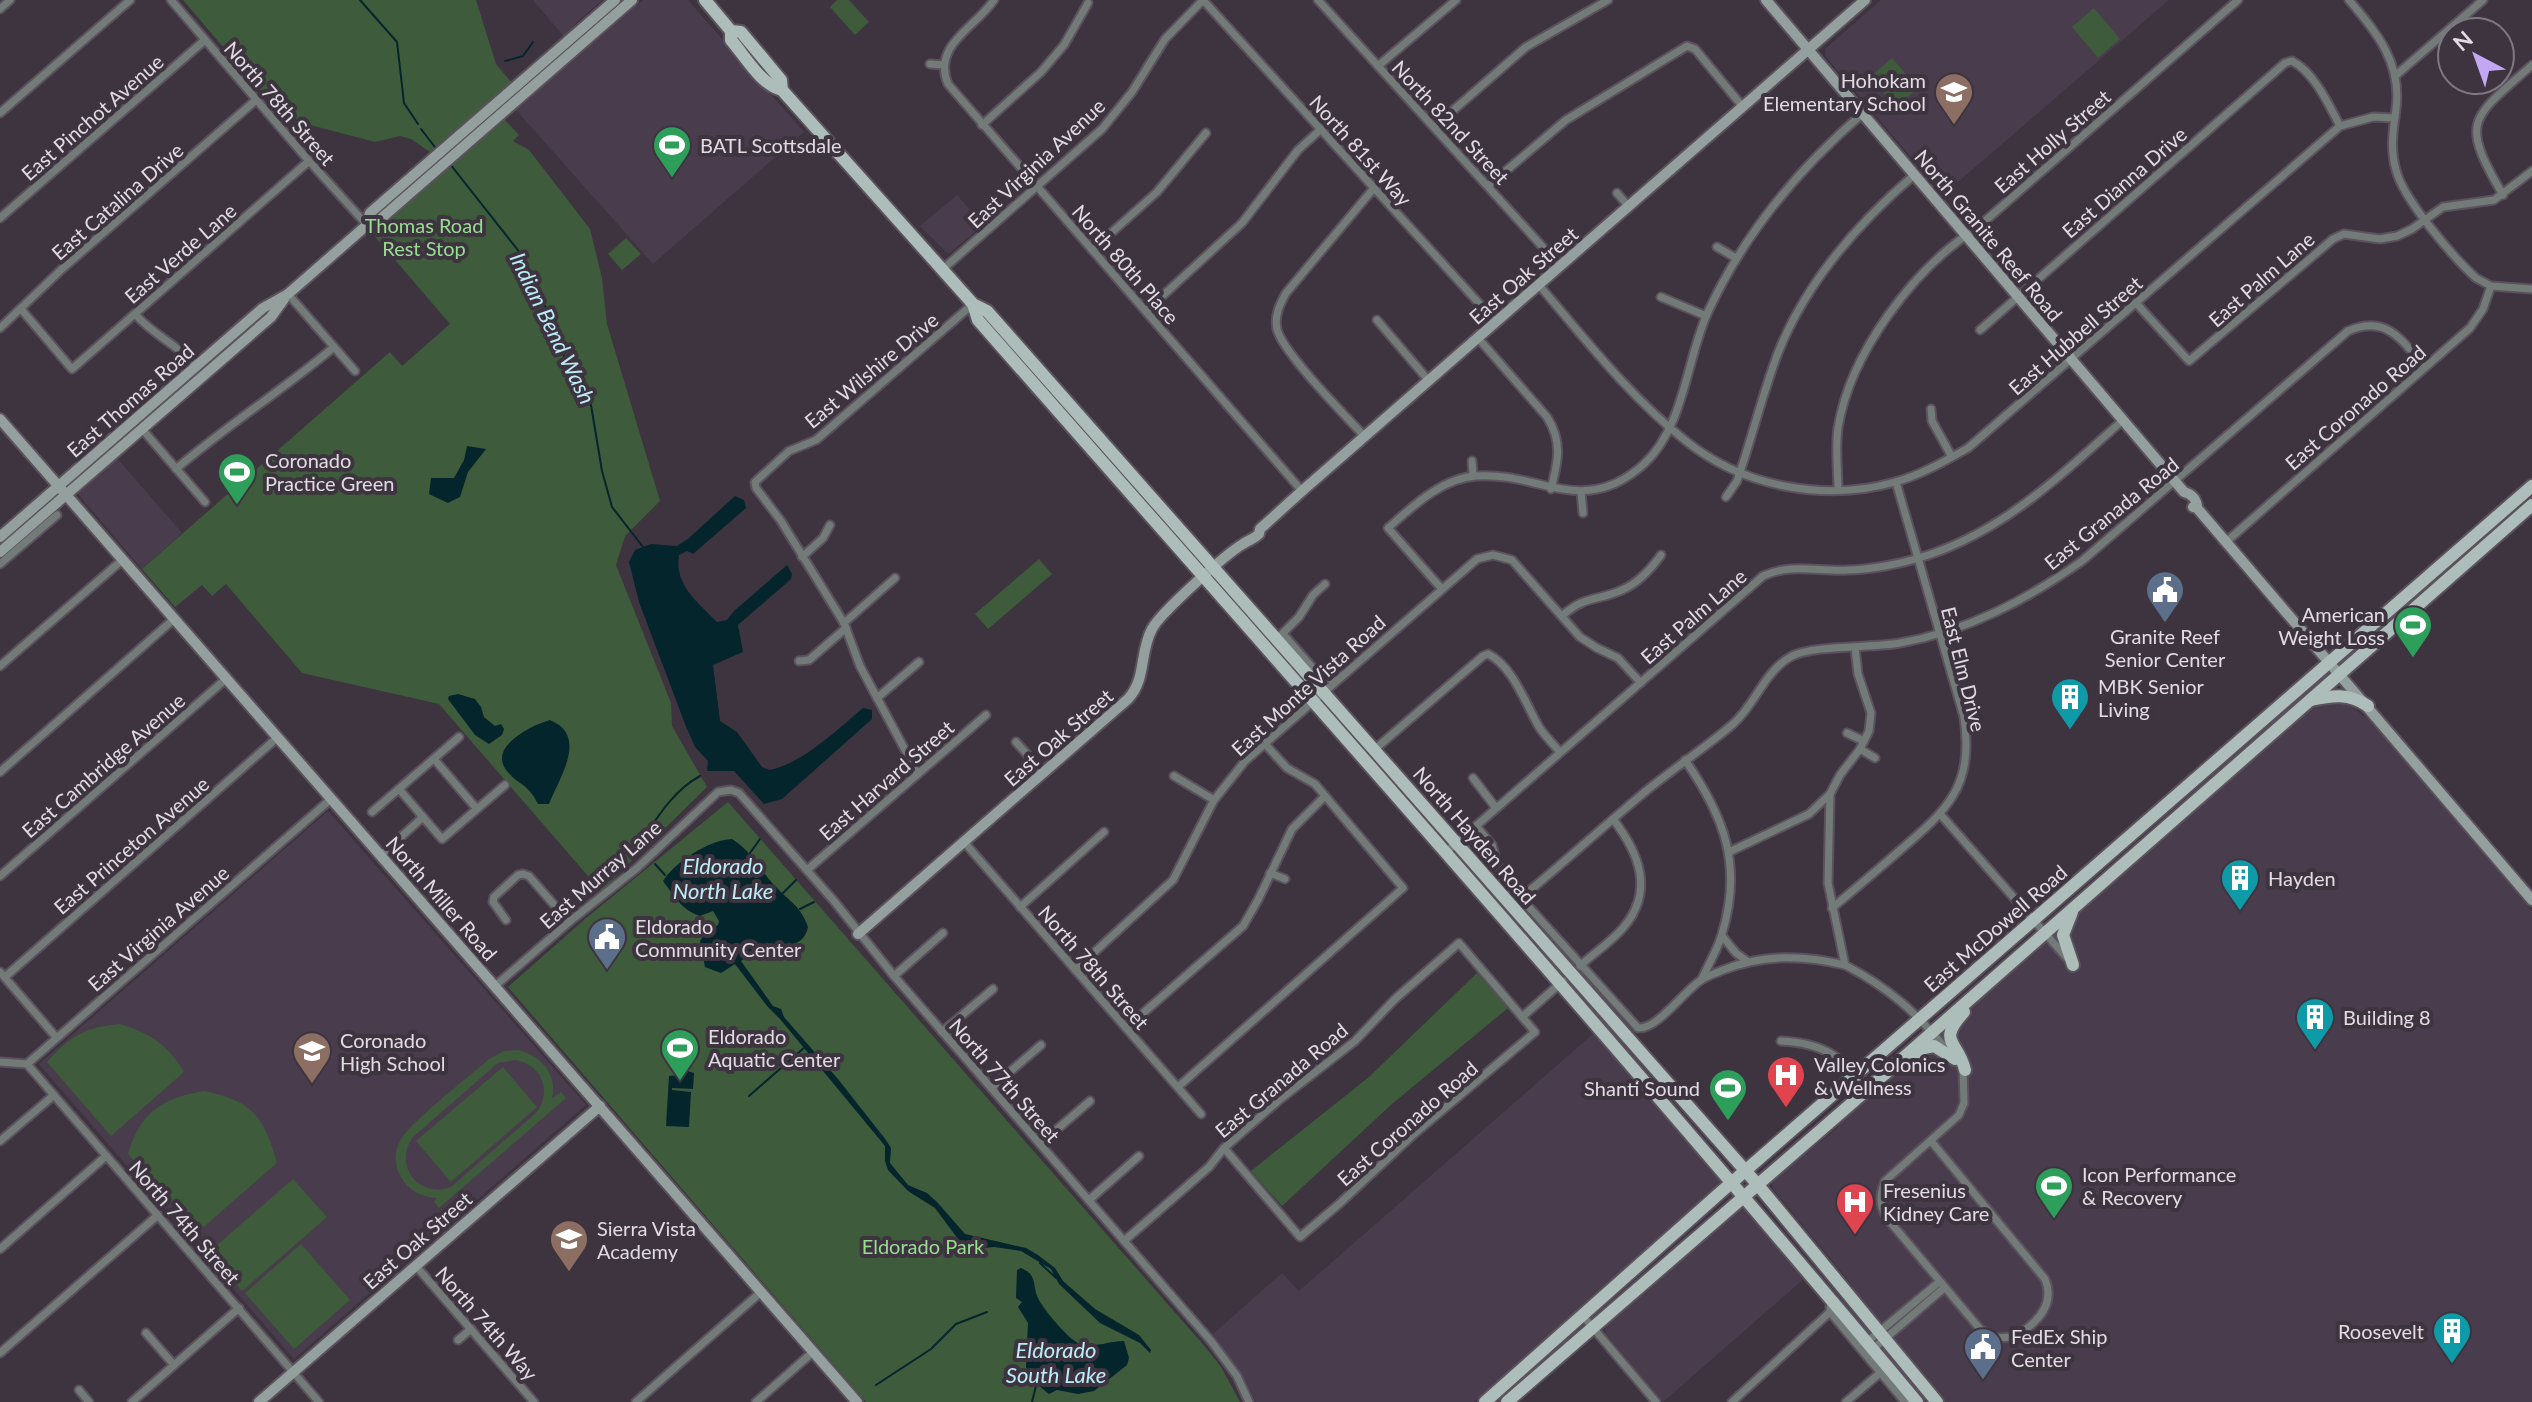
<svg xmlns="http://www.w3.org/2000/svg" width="2532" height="1402" viewBox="0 0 2532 1402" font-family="Lato,sans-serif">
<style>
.built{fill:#493c4c}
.green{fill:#3e5b3c;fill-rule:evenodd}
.water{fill:#05252d}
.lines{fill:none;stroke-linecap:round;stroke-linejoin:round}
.stream{stroke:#05252d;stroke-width:2}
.street-casing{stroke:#5b525d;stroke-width:11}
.secondary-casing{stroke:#5b525d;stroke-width:14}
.primary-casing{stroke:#5b525d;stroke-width:16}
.street{stroke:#737b79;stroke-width:7}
.secondary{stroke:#94a09d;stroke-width:10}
.primary{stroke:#adbdb9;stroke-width:12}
.labels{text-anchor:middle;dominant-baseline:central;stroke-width:8;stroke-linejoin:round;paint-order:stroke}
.poi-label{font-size:20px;fill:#e1dce3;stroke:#3d343f;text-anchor:start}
.street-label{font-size:20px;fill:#e1dce3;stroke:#3d343f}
.park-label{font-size:20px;fill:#97de90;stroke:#3d343f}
.water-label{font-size:22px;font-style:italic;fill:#bdecf9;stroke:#3d343f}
</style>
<rect width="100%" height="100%" fill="#3d343f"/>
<g class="built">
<path d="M533,0H602L576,23L565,38Z"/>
<path d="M643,0H688L804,132L653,264L516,110Z"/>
<path d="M1881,0H2169L1943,195L1826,57L1825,49Z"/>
<path d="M957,195L983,225L950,253H947L920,226Z"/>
<path d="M116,457L182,533L142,569L78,494L80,488Z"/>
<path d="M2344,700L2372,723L2532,911V1402H1943L1926,1376L1863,1305L1851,1284L1773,1189L1772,1181L1836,1129L1846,1115L1925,1050L1930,1041L2036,952L2053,932L2307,710L2321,701Z"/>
<path d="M328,811L586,1105L294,1359L39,1064Z"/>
<path d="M1595,1032L1719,1176L1720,1184L1715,1190L1474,1402H1256L1240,1373L1213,1334L1282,1273L1299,1291Z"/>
<path d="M1741,1209L1747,1210L1777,1243L1788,1261L1805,1278L1663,1402L1606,1334L1605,1327Z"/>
</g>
<g class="green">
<path d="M183,0H476L496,64L511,82L430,152L411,139L400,136L375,142L291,120L271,103Z"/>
<path d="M837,0H849L869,22L855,35L830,7Z"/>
<path d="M2094,8L2120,39L2098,58L2072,27Z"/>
<path d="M1892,58L1918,88L1896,107L1870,77Z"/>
<path d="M504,119L519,135L513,141L529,150L590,229L602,278L607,324L660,501L625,536L616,565L671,703L672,726L707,787L601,891L439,704L302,673L226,584L212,596L202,585L175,607L142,569L390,352L402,366L450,324L372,233Z"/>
<path d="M626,238L641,254L622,270L608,254Z"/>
<path d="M1039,559L1052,574L988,629L975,614Z"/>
<path d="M728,802L1207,1349L1221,1367L1240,1402H866L508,987L585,919Z"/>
<path d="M1477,973L1508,1008L1392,1104L1282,1206L1251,1171L1369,1077Z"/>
<path d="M120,1024C150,1033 168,1045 184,1072L111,1136L47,1062C70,1036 85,1027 120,1024Z"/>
<path d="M518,1050C541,1055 558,1075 552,1098L561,1092L566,1098L439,1208L434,1202L437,1198C421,1197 409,1191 401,1177C394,1166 394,1152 400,1141C410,1122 470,1076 489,1059L504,1051ZM515,1060C542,1065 552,1090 537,1112L451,1187C418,1199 393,1165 413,1137L498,1063Z"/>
<path d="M503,1067L537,1107L451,1182L416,1141Z"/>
<path d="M204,1091C253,1101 264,1117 277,1163L198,1232L128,1154C140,1112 162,1098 204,1091Z"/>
<path d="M293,1179L327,1217L242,1291L209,1252Z"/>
<path d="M301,1244L350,1300L294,1349L245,1293Z"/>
</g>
<g class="water">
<path d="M467,446L486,449L468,472L460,497L448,503L429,494L431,478H454L464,460Z"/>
<path d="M735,496L744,500L746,508L693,554L687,551L679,555C674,585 698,602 717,622L727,620L734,611L787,565L792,574L791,579L738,625L743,652L713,665L720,721L737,732L762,767L769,770C802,764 838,729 863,708L872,710V719L782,799L764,804L734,771H707L708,761L695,747L685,724L639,602L629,562L635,550L651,544L677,546L689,538Z"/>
<path d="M458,694L475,699L481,707L484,717L495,726L501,724L504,729L502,735L489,744L475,735L448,699L449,696Z"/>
<path d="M550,720C589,736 559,778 549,804H538C527,782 519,786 507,771C487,747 532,725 550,720Z"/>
<path d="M732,839C752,851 760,871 776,887C791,903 800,905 808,927C803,950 782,944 764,948C755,951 748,956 741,961L773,1006L781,1009L784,1017L838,1079L886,1140L891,1148L890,1163L908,1185L927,1193L937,1202L965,1234L1026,1248L1038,1255L1055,1268L1063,1281L1095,1309L1139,1335L1151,1350L1150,1353L1140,1343L1100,1323L1059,1284L1051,1269L1021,1251L994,1247L972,1249L961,1243L935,1208L908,1191L888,1170L885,1161V1146L780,1019L767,1006L735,964L721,973L705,967L700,941L706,932L718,925L719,921L713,911L700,916C681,910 674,895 663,881C675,862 709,840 732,839Z"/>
<path d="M687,1071L694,1073L693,1089L672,1088V1090L691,1092L689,1127L666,1126L669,1076L680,1075Z"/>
<path d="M1021,1268C1038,1275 1032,1285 1038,1298C1042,1308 1071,1342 1080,1344C1095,1348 1110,1341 1124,1341L1129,1358L1127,1365L1094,1391L1078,1394L1057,1390L1049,1394L1038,1385L1026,1367L1028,1323L1018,1307L1022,1302L1016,1298L1017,1270Z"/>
</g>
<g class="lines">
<g class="stream">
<path d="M360,0L397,42L404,103L418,124"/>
<path d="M505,61L523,56L533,42"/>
<path d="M421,129L438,151"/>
<path d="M450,164L521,254L556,330L565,359L589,393L602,471L612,507L643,547"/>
<path d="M642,850L638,846C656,820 671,792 700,776"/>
<path d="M750,853L760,839"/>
<path d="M655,864L665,875"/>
<path d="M783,893L796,880"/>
<path d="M800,909L814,902"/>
<path d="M749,1096L805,1047"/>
<path d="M1040,1263L1056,1278"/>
<path d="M876,1385L931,1349L956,1324L987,1312"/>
<path d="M1032,1402L1037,1382"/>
</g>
<defs>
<g id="street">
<path d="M171,0L309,161L367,225"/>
<path d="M994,0C975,28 932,45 948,84L1302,491"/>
<path d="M1203,0L1496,322"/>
<path d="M1318,0L1560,266"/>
<path d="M2349,0C2377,33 2402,63 2396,109C2393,130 2390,149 2396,170C2403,199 2453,257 2476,278L2491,286L2532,289"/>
<path d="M0,9L10,0"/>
<path d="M930,64L944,65"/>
<path d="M1378,66L1456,0"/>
<path d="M2395,76L2483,0"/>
<path d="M0,113L130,0"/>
<path d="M982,125L1041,72L1064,45L1088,3"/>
<path d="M1434,127L1526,47L1608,0"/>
<path d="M1488,186L1566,120L1687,46L1695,49L1743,107"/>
<path d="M1617,193L1629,207"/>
<path d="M2503,195C2459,120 2471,119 2532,65"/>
<path d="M0,218L205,40"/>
<path d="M1717,247L1736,258"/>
<path d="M1092,250L1157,192L1206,133"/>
<path d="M943,269L1102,129L1132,92L1165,39L1203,0"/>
<path d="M1539,285C1585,339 1630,397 1686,441C1743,487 1825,502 1895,482C1921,475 1945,461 1968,448L2340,126L2373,117L2395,118"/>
<path d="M288,294L355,371"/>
<path d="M1661,297L1706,316"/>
<path d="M2136,303L2189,361L2333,239L2344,234L2380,239L2397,236L2412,229L2443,207L2494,200L2532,171"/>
<path d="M21,309L72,369L309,161"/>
<path d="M1146,311L1242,223L1298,150L1321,129"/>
<path d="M135,314C153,335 178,345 197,366"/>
<path d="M1377,320L1429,381"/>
<path d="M0,328L62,269L256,100"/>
<path d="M1980,330L2285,63L2292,61C2314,72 2329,105 2340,126"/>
<path d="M1478,338L1547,417C1563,442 1558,462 1551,489"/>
<path d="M1931,409L1932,421L1952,457"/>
<path d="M142,429L205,502"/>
<path d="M1365,437C1346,416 1282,352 1277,329C1274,316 1280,304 1286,293L1374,188"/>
<path d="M1472,461L1473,476"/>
<path d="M176,469C227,425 283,390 334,347"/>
<path d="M1838,490C1838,470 1835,448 1838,428C1850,353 1914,268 1977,228L2238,0"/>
<path d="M1581,492L1583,513"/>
<path d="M1726,497L1737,481C1752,438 1762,395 1778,353C1806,282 1857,224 1914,175"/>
<path d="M2226,542L2470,328L2483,309L2491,286"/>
<path d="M802,557L823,538L830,525"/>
<path d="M0,564L57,515"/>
<path d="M1441,588L1388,528C1412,507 1442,478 1476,476C1539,471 1583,519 1644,464C1684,427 1686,362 1707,314C1743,235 1797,170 1862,114"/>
<path d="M1563,615C1586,595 1598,601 1622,590C1638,583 1651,569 1661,555"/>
<path d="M844,623L895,578"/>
<path d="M1283,634L1319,675L1335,681"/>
<path d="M1276,640L1299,617L1313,595L1325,584"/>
<path d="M799,661L809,660L846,628"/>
<path d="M0,666L121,561"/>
<path d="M877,698L919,662"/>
<path d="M1847,733L1864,741"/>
<path d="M1016,742L1044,773"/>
<path d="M1860,749L1875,758"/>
<path d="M1374,750L1483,656L1488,654C1513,666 1526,705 1539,727C1545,736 1553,744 1560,752"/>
<path d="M434,759L477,809"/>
<path d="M1685,760C1724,816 1743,865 1722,934C1718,949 1708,965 1702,979"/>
<path d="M0,772L174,619"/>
<path d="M918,774L860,666L844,623L781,521L756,488L755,482L789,451L816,440L973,304"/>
<path d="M1174,776L1214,800"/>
<path d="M1473,778L1496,808"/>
<path d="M399,789L423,817"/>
<path d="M1830,794L1828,883L1845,965C1889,988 1916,1012 1947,1050"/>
<path d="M372,812L459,737"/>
<path d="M1941,815L2066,957"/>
<path d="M1476,826L1492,845L1501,876L1638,1028C1658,1029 1683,992 1701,980C1707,976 1716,973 1723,970C1764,954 1803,955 1845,965"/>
<path d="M964,842L1201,1114"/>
<path d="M1729,852L1809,814L1830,794L1840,775L1860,749L1869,731L1871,713L1858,674L1855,648"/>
<path d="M1445,853L1763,576C1790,563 1820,572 1848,570C1860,570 1873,568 1885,566C1985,549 2050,485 2123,420"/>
<path d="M381,855L423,817L442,839L505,785"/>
<path d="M807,870L986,715"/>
<path d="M1270,873L1285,879"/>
<path d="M0,876L227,678"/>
<path d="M1521,898C1563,863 1604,826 1646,791C1674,768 1705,748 1733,724C1756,704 1764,671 1792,656C1814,645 1872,648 1900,643C1968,631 2026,600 2082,561L2348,331C2387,314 2402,341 2425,367"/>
<path d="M1020,907L1104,832"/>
<path d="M1832,908C1854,890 1876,871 1898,852C1947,810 1974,788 1964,717L1896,482"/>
<path d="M506,920L493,902L494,897L518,875L523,874L529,876L569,922"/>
<path d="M1722,936L1736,953L1747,961"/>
<path d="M1580,966C1594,953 1611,942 1623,928C1655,891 1639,853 1613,819"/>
<path d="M1075,970L1173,880L1214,800L1245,761L1477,559L1493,555L1512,560L1580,637L1597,648L1618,658L1641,683"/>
<path d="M0,972L56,1037"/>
<path d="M894,976L943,933"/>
<path d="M5,977L278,737"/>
<path d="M495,986L569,922L637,868L718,792L731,790L739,793L834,901L894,976L1211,1341L1237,1376L1249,1402"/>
<path d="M1522,1017L1563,981"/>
<path d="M1126,1028L1243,926L1258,900L1292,829L1325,796"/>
<path d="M942,1032L993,989"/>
<path d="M1781,1041C1825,1043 1840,1057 1870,1088"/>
<path d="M0,1062L27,1064L331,799"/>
<path d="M27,1064L319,1402"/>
<path d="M1178,1087L1403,888L1315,784L1287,768L1264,743"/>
<path d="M991,1088L1041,1045"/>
<path d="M0,1141L54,1095"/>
<path d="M1931,1141L2045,1279C2056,1305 2036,1324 2014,1337L1993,1338L1980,1329L1886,1217C1879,1204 1880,1194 1885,1181L1959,1115L1964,1103L1963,1068"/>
<path d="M1040,1144L1090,1101"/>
<path d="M1089,1200L1139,1156"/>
<path d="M1124,1241L1209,1167L1224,1148L1278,1101L1355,1041L1395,999L1459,943L1535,1032L1414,1134L1339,1204L1300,1237L1224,1148"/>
<path d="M0,1249L106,1156"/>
<path d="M416,1266L534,1402"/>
<path d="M1830,1312L1905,1402"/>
<path d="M1583,1316L1656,1402"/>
<path d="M146,1333L174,1365"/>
<path d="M458,1340L471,1329"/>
<path d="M1867,1342L1939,1282"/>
<path d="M1873,1349L1944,1288"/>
<path d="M0,1353L158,1215"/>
<path d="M79,1390L89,1402"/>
<path d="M132,1402L239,1308"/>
<path d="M636,1402L761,1292"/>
<path d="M756,1402L813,1352"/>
<path d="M1732,1402L1830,1312V1307L1834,1302"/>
<path d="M1846,1402L1881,1372"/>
</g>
<g id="secondary">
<path d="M1766,0L2184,492C2192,494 2197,500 2197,508"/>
<path d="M367,225L370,213L615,0"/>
<path d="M0,419L857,1402"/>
<path d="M2193,507L2197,508L2532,900"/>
<path d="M0,537L263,308L288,294L367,225L377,222L632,0"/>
<path d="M0,552L271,317L284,299"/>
<path d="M858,934L1128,699C1147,678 1139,653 1152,629C1160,613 1227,553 1243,544C1249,540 1254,539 1259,534L1260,529L1302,491L1865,0"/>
<path d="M259,1402L600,1106"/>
</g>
<g id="primary">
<path d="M705,0L731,31L741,32L781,80L782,90L973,304L987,311L1675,1091L1758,1185L1937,1402"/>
<path d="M731,31V40C745,56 761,85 782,90"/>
<path d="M973,304L978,320C1293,679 1611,1036 1917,1402"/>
<path d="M2311,700C2333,695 2349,693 2368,706"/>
<path d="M2072,912L2063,935L2073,965"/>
<path d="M1964,1012C1936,1043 1958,1040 1965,1070"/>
<path d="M1914,1056L1924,1048L1934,1046L1955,1059"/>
<path d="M1485,1402L1722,1191L2532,486"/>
<path d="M1507,1402L1845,1109L2532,505"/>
</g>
</defs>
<use href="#street" class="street-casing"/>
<use href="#secondary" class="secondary-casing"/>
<use href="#primary" class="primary-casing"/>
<use href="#street" class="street"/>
<use href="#secondary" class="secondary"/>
<use href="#primary" class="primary"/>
</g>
<defs>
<symbol id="school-pin" viewBox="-11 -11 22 30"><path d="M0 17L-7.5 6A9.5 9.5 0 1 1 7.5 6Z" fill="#8d6e63" stroke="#3d343f"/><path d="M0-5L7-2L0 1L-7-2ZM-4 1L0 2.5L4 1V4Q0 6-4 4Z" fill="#fff"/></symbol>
<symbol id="stadium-pin" viewBox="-11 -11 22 30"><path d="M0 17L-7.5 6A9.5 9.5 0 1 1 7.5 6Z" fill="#2e9e5b" stroke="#3d343f"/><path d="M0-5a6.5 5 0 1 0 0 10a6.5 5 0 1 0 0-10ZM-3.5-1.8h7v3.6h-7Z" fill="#fff"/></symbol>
<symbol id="civic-pin" viewBox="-11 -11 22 30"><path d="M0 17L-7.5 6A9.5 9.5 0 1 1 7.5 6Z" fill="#5c6f8a" stroke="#3d343f"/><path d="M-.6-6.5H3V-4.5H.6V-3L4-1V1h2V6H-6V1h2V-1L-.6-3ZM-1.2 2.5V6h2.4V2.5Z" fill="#fff"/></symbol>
<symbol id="building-pin" viewBox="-11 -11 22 30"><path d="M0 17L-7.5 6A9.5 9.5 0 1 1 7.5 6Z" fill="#0f9aa8" stroke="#3d343f"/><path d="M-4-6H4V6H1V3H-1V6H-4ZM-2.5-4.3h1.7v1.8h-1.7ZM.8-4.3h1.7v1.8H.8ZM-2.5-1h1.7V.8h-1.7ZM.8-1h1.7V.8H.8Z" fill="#fff"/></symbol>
<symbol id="hospital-pin" viewBox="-11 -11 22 30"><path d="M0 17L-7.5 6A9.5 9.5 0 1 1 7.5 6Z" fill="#e0444e" stroke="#3d343f"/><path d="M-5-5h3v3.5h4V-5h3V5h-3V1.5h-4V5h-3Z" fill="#fff"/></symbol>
</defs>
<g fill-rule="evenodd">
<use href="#school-pin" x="1932" y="70" width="44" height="60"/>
<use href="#stadium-pin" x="650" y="123" width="44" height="60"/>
<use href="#stadium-pin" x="215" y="450" width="44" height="60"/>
<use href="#civic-pin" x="2143" y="568" width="44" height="60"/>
<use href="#stadium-pin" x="2391" y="603" width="44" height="60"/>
<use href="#building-pin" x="2048" y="675" width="44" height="60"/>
<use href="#building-pin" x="2218" y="856" width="44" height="60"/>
<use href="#civic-pin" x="585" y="915" width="44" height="60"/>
<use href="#building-pin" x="2293" y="995" width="44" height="60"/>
<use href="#stadium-pin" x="658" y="1026" width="44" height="60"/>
<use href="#school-pin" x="290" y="1029" width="44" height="60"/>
<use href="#hospital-pin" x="1764" y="1053" width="44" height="60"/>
<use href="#stadium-pin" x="1706" y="1066" width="44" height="60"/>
<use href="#stadium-pin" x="2032" y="1164" width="44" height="60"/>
<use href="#hospital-pin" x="1833" y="1180" width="44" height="60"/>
<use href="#school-pin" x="547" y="1217" width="44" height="60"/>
<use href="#building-pin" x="2430" y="1309" width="44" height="60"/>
<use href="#civic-pin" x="1961" y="1325" width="44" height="60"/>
</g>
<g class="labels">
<g class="poi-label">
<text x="1926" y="80" text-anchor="end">Hohokam<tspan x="1926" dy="23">Elementary School</tspan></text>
<text x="700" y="145">BATL Scottsdale</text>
<text x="265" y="460">Coronado<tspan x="265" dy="23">Practice Green</tspan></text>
<text x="2385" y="614" text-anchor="end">American<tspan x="2385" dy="23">Weight Loss</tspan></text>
<text x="2165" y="636" text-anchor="middle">Granite Reef<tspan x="2165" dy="23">Senior Center</tspan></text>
<text x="2098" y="686">MBK Senior<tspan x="2098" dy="23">Living</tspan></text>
<text x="2268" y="878">Hayden</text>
<text x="635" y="926">Eldorado<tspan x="635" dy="23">Community Center</tspan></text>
<text x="2343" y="1017">Building 8</text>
<text x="708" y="1036">Eldorado<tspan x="708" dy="23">Aquatic Center</tspan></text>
<text x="340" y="1040">Coronado<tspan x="340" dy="23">High School</tspan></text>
<text x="1814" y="1064">Valley Colonics<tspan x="1814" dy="23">&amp; Wellness</tspan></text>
<text x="1700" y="1088" text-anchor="end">Shanti Sound</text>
<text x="2082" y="1174">Icon Performance<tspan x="2082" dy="23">&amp; Recovery</tspan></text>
<text x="1883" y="1190">Fresenius<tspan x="1883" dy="23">Kidney Care</tspan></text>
<text x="597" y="1228">Sierra Vista<tspan x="597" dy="23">Academy</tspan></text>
<text x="2424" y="1331" text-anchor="end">Roosevelt</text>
<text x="2011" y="1336">FedEx Ship<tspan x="2011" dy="23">Center</tspan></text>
</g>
<g class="street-label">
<text transform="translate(280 103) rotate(49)">North 78th Street</text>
<text transform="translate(92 117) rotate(-41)">East Pinchot Avenue</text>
<text transform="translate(1451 122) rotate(47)">North 82nd Street</text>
<text transform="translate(2052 141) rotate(-41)">East Holly Street</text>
<text transform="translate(1361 150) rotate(48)">North 81st Way</text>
<text transform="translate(1036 163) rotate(-43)">East Virginia Avenue</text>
<text transform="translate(2124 182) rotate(-41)">East Dianna Drive</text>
<text transform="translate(117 201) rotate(-41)">East Catalina Drive</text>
<text transform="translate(1989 235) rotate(50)">North Granite Reef Road</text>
<text transform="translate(180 253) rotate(-41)">East Verde Lane</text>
<text transform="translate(1126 264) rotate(49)">North 80th Place</text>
<text transform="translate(1523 275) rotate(-41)">East Oak Street</text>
<text transform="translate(2261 279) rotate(-41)">East Palm Lane</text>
<text transform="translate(2075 335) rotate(-41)">East Hubbell Street</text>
<text transform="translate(871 370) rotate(-40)">East Wilshire Drive</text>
<text transform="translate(130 400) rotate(-41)">East Thomas Road</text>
<text transform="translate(2355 407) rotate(-41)">East Coronado Road</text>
<text transform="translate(2111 513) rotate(-39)">East Granada Road</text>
<text transform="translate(1693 616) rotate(-41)">East Palm Lane</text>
<text transform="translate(1964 669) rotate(76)">East Elm Drive</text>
<text transform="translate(1308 685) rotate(-42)">East Monte Vista Road</text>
<text transform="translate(1058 737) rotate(-41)">East Oak Street</text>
<text transform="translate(103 765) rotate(-41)">East Cambridge Avenue</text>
<text transform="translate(886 780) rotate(-41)">East Harvard Street</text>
<text transform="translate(1475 835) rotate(49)">North Hayden Road</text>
<text transform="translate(131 845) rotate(-41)">East Princeton Avenue</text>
<text transform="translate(600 874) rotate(-41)">East Murray Lane</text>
<text transform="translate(442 898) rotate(49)">North Miller Road</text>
<text transform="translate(158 928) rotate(-41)">East Virginia Avenue</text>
<text transform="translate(1995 928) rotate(-41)">East McDowell Road</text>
<text transform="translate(1094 967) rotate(49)">North 78th Street</text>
<text transform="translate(1005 1080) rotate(49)">North 77th Street</text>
<text transform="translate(1281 1080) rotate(-40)">East Granada Road</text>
<text transform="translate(1407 1123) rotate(-41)">East Coronado Road</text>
<text transform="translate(185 1222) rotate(49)">North 74th Street</text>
<text transform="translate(417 1240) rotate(-41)">East Oak Street</text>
<text transform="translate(487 1323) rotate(49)">North 74th Way</text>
</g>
<g class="park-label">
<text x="424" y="225">Thomas Road<tspan x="424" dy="23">Rest Stop</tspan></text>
<text x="923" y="1246">Eldorado Park</text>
</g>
<g class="water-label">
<text transform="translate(553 328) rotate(64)">Indian Bend Wash</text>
<text x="723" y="865">Eldorado<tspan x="723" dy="25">North Lake</tspan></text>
<text x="1056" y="1349">Eldorado<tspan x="1056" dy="25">South Lake</tspan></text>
</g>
</g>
<g transform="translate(2476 56) rotate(319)"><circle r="38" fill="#3d343f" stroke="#7f7781" stroke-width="2"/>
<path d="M0-6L14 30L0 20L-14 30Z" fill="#c3a7f2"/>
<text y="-12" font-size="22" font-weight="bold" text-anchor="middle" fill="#e1dce3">N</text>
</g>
</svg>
